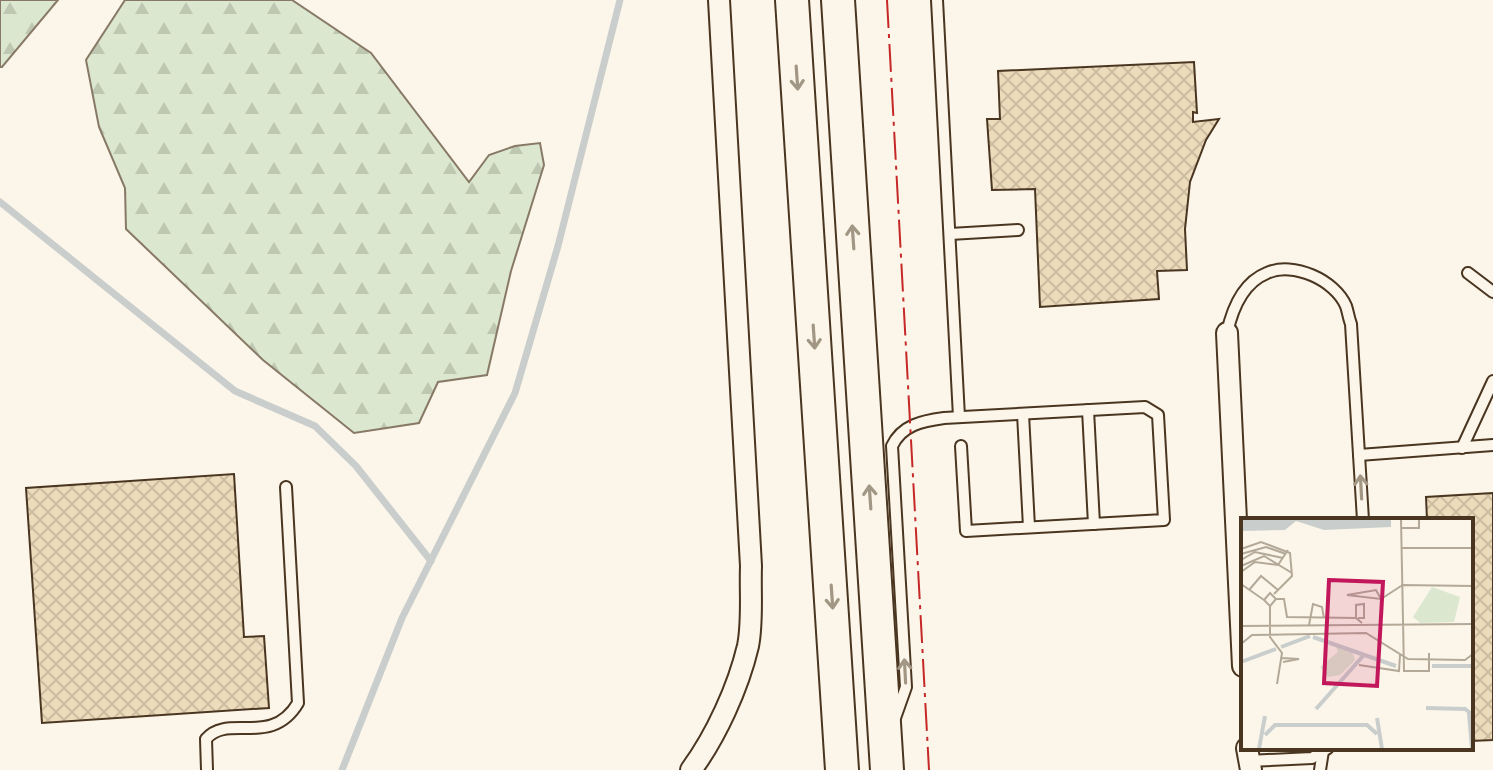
<svg xmlns="http://www.w3.org/2000/svg" width="1493" height="770" viewBox="0 0 1493 770" font-family="Manrope,sans-serif">
<style>
.forest{fill:url(#forest-firs);stroke:#887966;stroke-width:2}
.lines{fill:none;stroke-linecap:round;stroke-linejoin:round}
.stream{stroke:#c9cecd;stroke-width:7}
.building{fill:url(#building-cross-hatch);stroke:#4a3520;stroke-width:2}
.lane-casing{stroke:#4a3520;stroke-width:14}
.street-casing{stroke:#4a3520;stroke-width:24}
.primary-casing{stroke:#4a3520;stroke-width:36}
.lane{stroke:#fbf6e9;stroke-width:10}
.street{stroke:#fbf6e9;stroke-width:20}
.primary{stroke:#fbf6e9;stroke-width:32}
.power{stroke:#c62828;stroke-width:2;stroke-dasharray:28 6 4 6;stroke-linecap:butt}
.oneway{stroke:#a29684}
.inset-river{fill:none;stroke:#c9cecd;stroke-width:4}
.inset-road{fill:none;stroke:#b4a999;stroke-width:2}
.view{fill:#c2185b;fill-opacity:0.15;stroke:#c2185b;stroke-width:4}
.inset-edge{fill:none;stroke:#4a3520;stroke-width:4}
</style>
<defs>
<pattern id="forest-firs" width="22" height="20" patternUnits="userSpaceOnUse" patternTransform="scale(2)"><rect width="22" height="20" fill="#dce7d0"/><path d="M5 1l3.5 6h-7zM16 11l3.5 6h-7z" fill="#bec7b2"/></pattern>
<pattern id="building-cross-hatch" width="8" height="8" patternUnits="userSpaceOnUse" patternTransform="scale(2)"><rect width="8" height="8" fill="#ecdcbc"/><path d="M0 0l8 8M0 8l8-8" fill="none" stroke="#ccbda1"/></pattern>
</defs>
<rect width="100%" height="100%" fill="#fbf6e9"/>
<g class="forest">
<path d="M0,0H58L2,67H0Z"/>
<path d="M125,0H292L371,53L469,182L489,155L515,146L540,143L544,165L511,271L487,375L438,382L419,423L354,433L263,360L126,229L125,188L99,127L86,60Z"/>
</g>
<g class="lines">
<g class="stream">
<path d="M0,202L235,391L315,426L356,466L431,561"/>
<path d="M342,770L402,618L515,393L558,246L620,0"/>
</g>
</g>
<g class="building">
<path d="M1194,62L1197,113L1193,112V122L1219,119L1206,140L1190,182L1185,229L1187,270L1157,271L1159,299L1040,307L1035,189L992,190L987,119H1000L998,71Z"/>
<path d="M234,474L244,637L264,636L269,708L42,723L26,488Z"/>
<path d="M1493,493V740L1471,741V520H1427L1426,497Z"/>
</g>
<g class="lines">
<defs>
<g id="lane">
<path d="M937,0L959,417"/>
<path d="M950,234L1018,230"/>
<path d="M1468,273L1493,292"/>
<path d="M1227,333C1232,310 1242,283 1267,273C1293,261 1335,280 1346,306C1348,312 1349,319 1351,324L1363,520"/>
<path d="M1088,410L1094,524"/>
<path d="M1023,414L1029,527"/>
<path d="M1462,448L1493,381"/>
<path d="M1359,455L1493,445"/>
<path d="M895,718L906,687L892,446C902,425 922,421 944,418L1145,407L1158,415L1164,520L966,531L961,446"/>
<path d="M1248,761L1312,758L1328,748"/>
<path d="M207,770L206,739C228,713 271,748 298,703L286,487"/>
<path d="M1320,770L1323,751"/>
</g>
<g id="street">
<path d="M1227,333L1243,666"/>
<path d="M1247,748L1251,770"/>
<path d="M691,770C716,736 738,688 748,646C753,621 750,592 751,566L719,0"/>
</g>
<g id="primary">
<path d="M792,0L842,770"/>
<path d="M838,0L887,770"/>
</g>
</defs>
<use href="#lane" class="lane-casing"/>
<use href="#street" class="street-casing"/>
<use href="#primary" class="primary-casing"/>
<use href="#lane" class="lane"/>
<use href="#street" class="street"/>
<use href="#primary" class="primary"/>
<path class="power" d="M887,0L929,770"/>
</g>
<defs><path id="oneway-shaft" d="M-6 0H5M1.5-3L5.5 0L1.5 3" fill="none" stroke-width="1.6" stroke-linecap="round" stroke-linejoin="round" transform="scale(2)"/></defs>
<g class="oneway">
<use href="#oneway-shaft" transform="translate(797 78) rotate(86)"/>
<use href="#oneway-shaft" transform="translate(853 237) rotate(-94)"/>
<use href="#oneway-shaft" transform="translate(814 337) rotate(86)"/>
<use href="#oneway-shaft" transform="translate(1361 487) rotate(-93)"/>
<use href="#oneway-shaft" transform="translate(870 497) rotate(-94)"/>
<use href="#oneway-shaft" transform="translate(832 597) rotate(86)"/>
<use href="#oneway-shaft" transform="translate(905 671) rotate(-93)"/>
</g>
<g transform="translate(1241 518)">
<rect width="232" height="232" fill="#fbf6e9"/>
<path d="M95,128L111,133L114,142L99,157L87,159L79,149L97,134Z" fill="#dce7d0"/>
<path d="M191,69L219,79L213,104L179,105L172,99Z" fill="#dce7d0"/>
<path d="M0,1H150V9L83,12L55,3L44,12L0,13Z" fill="#c9cecd"/>
<path class="inset-river" d="M72,119L155,148M40,129L69,118M0,144L35,131M191,148H232M185,190L224,191L232,197M75,191L122,138M228,195L231,231M136,200L141,231M24,217L34,207H126L136,216M18,231L24,198"/>
<path class="inset-road" d="M160,1L163,153H188V135M160,10H178V1M160,30H232M0,31L20,24L49,35L51,58L33,76M0,36L25,29L45,36M0,42L14,34L42,40M0,48L23,38L51,55M0,54L14,44L37,47L47,32M0,66L23,82M160,67L232,68M8,72L20,58L37,72M35,81H43L46,99L115,100L121,105M140,81L135,72L106,77L140,81L160,68M29,88L23,82L29,75L35,81L29,88V119L41,135L36,166M115,100V87L123,86V100H117M68,107L72,86L81,89L83,100M0,108L232,106M0,126L11,117L125,115L167,141L224,142L232,136M41,140L58,141L42,144M118,147L158,153L159,137"/>
<path class="view" d="M88,62L142,64L136,168L83,165Z"/>
<rect width="232" height="232" class="inset-edge"/>
</g>
</svg>
